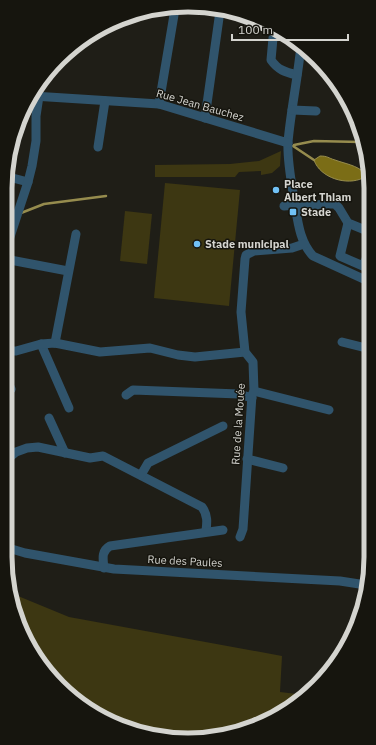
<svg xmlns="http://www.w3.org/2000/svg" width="376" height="745" viewBox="0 0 376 745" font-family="'IBM Plex Sans',sans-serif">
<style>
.green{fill:#3d3712}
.water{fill:#7b6d16;stroke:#968c4e}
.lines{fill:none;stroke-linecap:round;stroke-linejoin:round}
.stream{stroke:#968c4e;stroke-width:2.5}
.minor{stroke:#30546c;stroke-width:9}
.poi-dot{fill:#71c1f5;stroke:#16150e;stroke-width:1.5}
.labels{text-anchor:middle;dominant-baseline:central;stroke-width:3;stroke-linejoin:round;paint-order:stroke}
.street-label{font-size:11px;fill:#d4d4cf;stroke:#16150e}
.poi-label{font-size:11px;font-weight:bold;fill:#d4d4cf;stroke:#16150e;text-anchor:start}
.rim{fill:none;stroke:#d4d4cf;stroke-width:5}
</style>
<rect width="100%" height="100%" fill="#1f1e17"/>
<g class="green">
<path d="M281,151L280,166L272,173L261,175V171L239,172L235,177H155V165L230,164L259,161Z"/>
<path d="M165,183L240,190L229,306L154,298Z"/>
<path d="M125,211L152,214L147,264L120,261Z"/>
<path d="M7,568L18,596L69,617L282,656L280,692L305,695L269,721L212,738L141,734L87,709L43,669L15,616Z"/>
</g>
<path class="water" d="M320,156C328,156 328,158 335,160C346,164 356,165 365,173L363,178C347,186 320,178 314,160Z"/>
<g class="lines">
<g class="stream">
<path d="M294,145L314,141L361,142"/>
<path d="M293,146L314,160"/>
<path d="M5,212L13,215"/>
<path d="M21,213L44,204L106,196"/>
</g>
<g class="minor">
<path d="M273,38L271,60C278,70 285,72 297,75"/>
<path d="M301,45C298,77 291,109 288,142C287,162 292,185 295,205C298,223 300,242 313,256L370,282"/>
<path d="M33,96L159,104L288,143"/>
<path d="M159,104L175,9"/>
<path d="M292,110L316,111"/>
<path d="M205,118L220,11"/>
<path d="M98,147L105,101"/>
<path d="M5,176L28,182"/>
<path d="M284,206L295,205"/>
<path d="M295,208L324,204H335L339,208L348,223L370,232"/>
<path d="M348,223L340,256L363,266L370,250"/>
<path d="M5,252L28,182L32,166L36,141V116L39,96"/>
<path d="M5,259L68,271"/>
<path d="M342,342L370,349"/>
<path d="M55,343L76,234"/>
<path d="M41,344L69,408"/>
<path d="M6,351H16L41,344L55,343L100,352L150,348L178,355L195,357L245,352"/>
<path d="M5,354V333"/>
<path d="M254,391L329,410"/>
<path d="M5,392L11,389L5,376"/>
<path d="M126,395L133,390L239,394L252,398"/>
<path d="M49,418L65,453"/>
<path d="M247,459L283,468"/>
<path d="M5,461L16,452L27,448L38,447L90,458L103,456L202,507C208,515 207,523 206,531"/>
<path d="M141,475L148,463L223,426"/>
<path d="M240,537L243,529L252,395L254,391L253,362L245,352L241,312L245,259L246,255L254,251L292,248L304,244"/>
<path d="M5,547L25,553L114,569L340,581L366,585"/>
<path d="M104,568C103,559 101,551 110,546L223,530"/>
<path d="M332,663L333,665"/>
</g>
</g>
<g class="poi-dot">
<circle cx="276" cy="190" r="4"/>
<rect x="289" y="208" width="8" height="8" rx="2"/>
<circle cx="197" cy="244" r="4"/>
</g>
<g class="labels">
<g class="street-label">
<text transform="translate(200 105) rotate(16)">Rue Jean Bauchez</text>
<text transform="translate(238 424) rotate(-86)">Rue de la Mouée</text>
<text transform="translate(185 561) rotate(3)">Rue des Paules</text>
</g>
<g class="poi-label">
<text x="284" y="184">Place<tspan x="284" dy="13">Albert Thiam</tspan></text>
<text x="301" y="212">Stade</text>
<text x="205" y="244">Stade municipal</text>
</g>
</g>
<path d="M0 0H376V745H0ZM188 12H188A176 176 0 0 1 364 188V557A176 176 0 0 1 188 733H188A176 176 0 0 1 12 557V188A176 176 0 0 1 188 12Z" fill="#16150e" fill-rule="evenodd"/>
<path class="rim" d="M188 12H188A176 176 0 0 1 364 188V557A176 176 0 0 1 188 733H188A176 176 0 0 1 12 557V188A176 176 0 0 1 188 12Z"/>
<path d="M232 34v6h116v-6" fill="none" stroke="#d4d4cf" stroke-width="2"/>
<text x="238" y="34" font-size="12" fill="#d4d4cf" stroke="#16150e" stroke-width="3" paint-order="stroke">100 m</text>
</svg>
